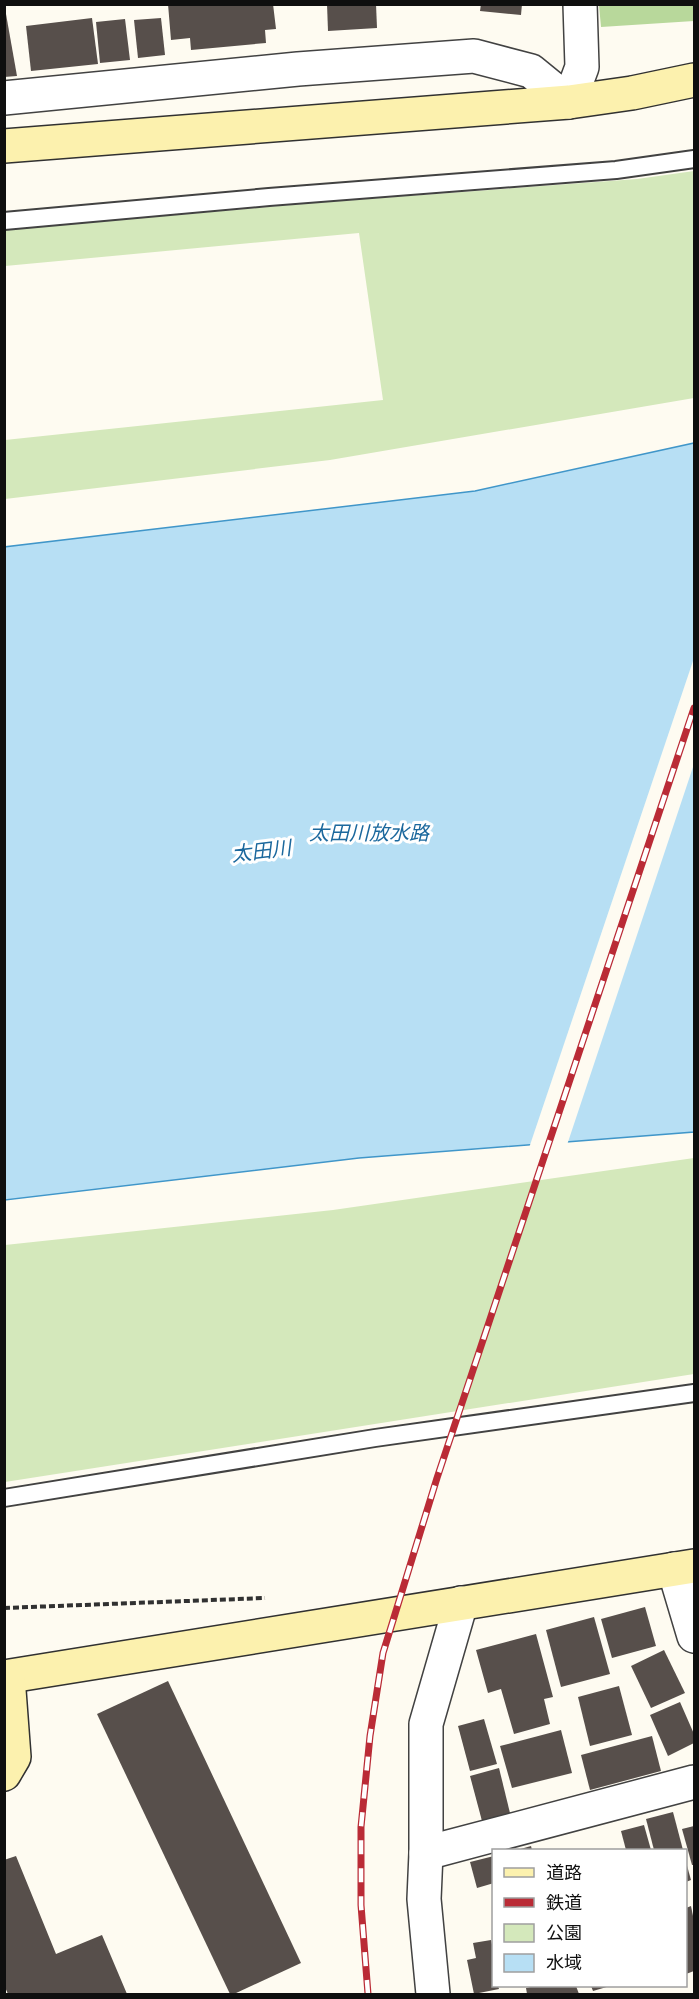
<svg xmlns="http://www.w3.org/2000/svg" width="699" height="1999" viewBox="0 0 699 1999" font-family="Literata,'Noto Sans JP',serif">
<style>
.green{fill:#d4e8bb}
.forest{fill:#b8d89b}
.water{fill:#b7dff4;stroke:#4096c9;stroke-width:1.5}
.pier{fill:#fefbf1}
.building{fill:#574f4b}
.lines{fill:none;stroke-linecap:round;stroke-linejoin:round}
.lane-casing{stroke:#424242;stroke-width:20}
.street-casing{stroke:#424242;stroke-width:36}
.secondary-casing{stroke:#313131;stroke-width:36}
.path{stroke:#313131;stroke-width:4;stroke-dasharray:6 3;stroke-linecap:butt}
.lane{stroke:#fff;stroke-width:16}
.street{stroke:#fff;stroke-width:33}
.secondary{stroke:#fcf1ae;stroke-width:33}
.rail-casing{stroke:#ba2b36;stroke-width:7}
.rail{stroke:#fff;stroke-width:4.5;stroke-dasharray:14;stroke-linecap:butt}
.labels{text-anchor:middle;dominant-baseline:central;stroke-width:6;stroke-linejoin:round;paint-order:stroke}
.water-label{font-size:20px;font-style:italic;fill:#1b689d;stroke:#fff}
</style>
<rect width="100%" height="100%" fill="#fefbf1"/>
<g class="green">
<path d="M694,171V398L330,460L5,499V440L383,400L359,233L5,266V230L313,203L637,179Z"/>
<path d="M694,1158V1374L5,1482V1245L333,1210Z"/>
</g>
<path class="forest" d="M599,5H694V21L601,27Z"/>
<path class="water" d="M694,443V1132L359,1158L5,1200L4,547L475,491Z"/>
<path class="pier" d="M694,658V764L567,1145L529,1148Z"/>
<g class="building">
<path d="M168,4H273L276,29L265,30L266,43L191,50L190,38L171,40Z"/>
<path d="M327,4H376L377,28L328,31Z"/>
<path d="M481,4H522L521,15L480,11Z"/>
<path d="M4,14H6L17,76L4,77Z"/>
<path d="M92,18L98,64L31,71L26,26Z"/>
<path d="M161,18L165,55L138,58L134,20Z"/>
<path d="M125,19L130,60L100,63L96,22Z"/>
<path d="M645,1607L656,1646L612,1658L601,1619Z"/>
<path d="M594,1617L610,1674L561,1687L546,1630Z"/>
<path d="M536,1634L553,1697L544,1699L550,1724L514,1734L501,1689L488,1693L476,1650Z"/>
<path d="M664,1650L685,1693L651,1708L631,1666Z"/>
<path d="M168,1681L301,1963L234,1994H230L97,1714Z"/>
<path d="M619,1686L632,1735L590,1746L578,1697Z"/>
<path d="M680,1702L694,1734V1743L668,1756L650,1715Z"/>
<path d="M484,1719L497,1764L470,1771L458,1726Z"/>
<path d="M561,1730L572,1773L512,1788L500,1746Z"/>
<path d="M652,1736L661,1771L590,1790L581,1755Z"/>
<path d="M499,1768L510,1813L482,1821L470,1776Z"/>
<path d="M673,1812L683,1850H654L646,1819Z"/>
<path d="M644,1825L651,1850H626L621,1831Z"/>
<path d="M694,1826V1865H692L682,1829Z"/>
<path d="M531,1846L532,1850H517Z"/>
<path d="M16,1856L56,1954L102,1935L127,1994H8L4,1985V1860Z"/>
<path d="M494,1856V1883L477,1888L470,1862Z"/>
<path d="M686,1862L691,1880L686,1882Z"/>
<path d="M691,1906L694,1921V1971L686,1974V1908Z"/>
<path d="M491,1940L494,1954V1986H498L499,1989L474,1994L467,1960L476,1958L473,1943Z"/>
<path d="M535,1986H562V1987L576,1986L579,1994H527L526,1988Z"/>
<path d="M591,1986H610L593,1991Z"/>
</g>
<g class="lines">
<defs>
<g id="lane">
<path d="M4,221L269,197L616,170L694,159"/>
<path d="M4,1498L375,1438L694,1393"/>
</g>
<g id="street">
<path d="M4,98L298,69L474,56L531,71L569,102L582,67L580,4"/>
<path d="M674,1569L694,1636"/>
<path d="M426,1853L694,1782"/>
<path d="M433,1994L424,1899L426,1853V1724L461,1603"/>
</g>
<g id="secondary">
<path d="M4,146L569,102L632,93L694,80"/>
<path d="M4,1677L694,1566"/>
<path d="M4,1774L14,1757L8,1677"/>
</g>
</defs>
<use href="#lane" class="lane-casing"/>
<use href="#street" class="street-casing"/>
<use href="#secondary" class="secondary-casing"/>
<path class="path" d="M4,1608L265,1598"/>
<use href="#lane" class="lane"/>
<use href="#street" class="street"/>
<use href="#secondary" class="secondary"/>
<defs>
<path id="rail" d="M368,1994L361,1905V1827L370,1736L383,1653L437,1478L694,708"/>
</defs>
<use href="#rail" class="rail-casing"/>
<use href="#rail" class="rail"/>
</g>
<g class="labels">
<g class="water-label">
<text x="369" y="831">太田川放水路</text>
<text transform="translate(261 849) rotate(-7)">太田川</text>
</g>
</g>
<rect width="699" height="1999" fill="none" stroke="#0f0f0f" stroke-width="12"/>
<rect x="492" y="1849" width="195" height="138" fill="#ffffff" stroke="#9f9f9f" stroke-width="1.5"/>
<rect x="504" y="1868" width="30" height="9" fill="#fcf1ae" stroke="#9f9f9f" stroke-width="1.5"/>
<text x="546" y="1879" font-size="18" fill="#0f0f0f">道路</text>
<rect x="504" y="1898" width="30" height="9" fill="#ba2b36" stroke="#9f9f9f" stroke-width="1.5"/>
<text x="546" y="1909" font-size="18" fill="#0f0f0f">鉄道</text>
<rect x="504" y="1924" width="30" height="18" fill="#d4e8bb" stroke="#9f9f9f" stroke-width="1.5"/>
<text x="546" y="1939" font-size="18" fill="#0f0f0f">公園</text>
<rect x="504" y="1954" width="30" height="18" fill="#b7dff4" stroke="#9f9f9f" stroke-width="1.5"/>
<text x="546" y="1969" font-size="18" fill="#0f0f0f">水域</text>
</svg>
